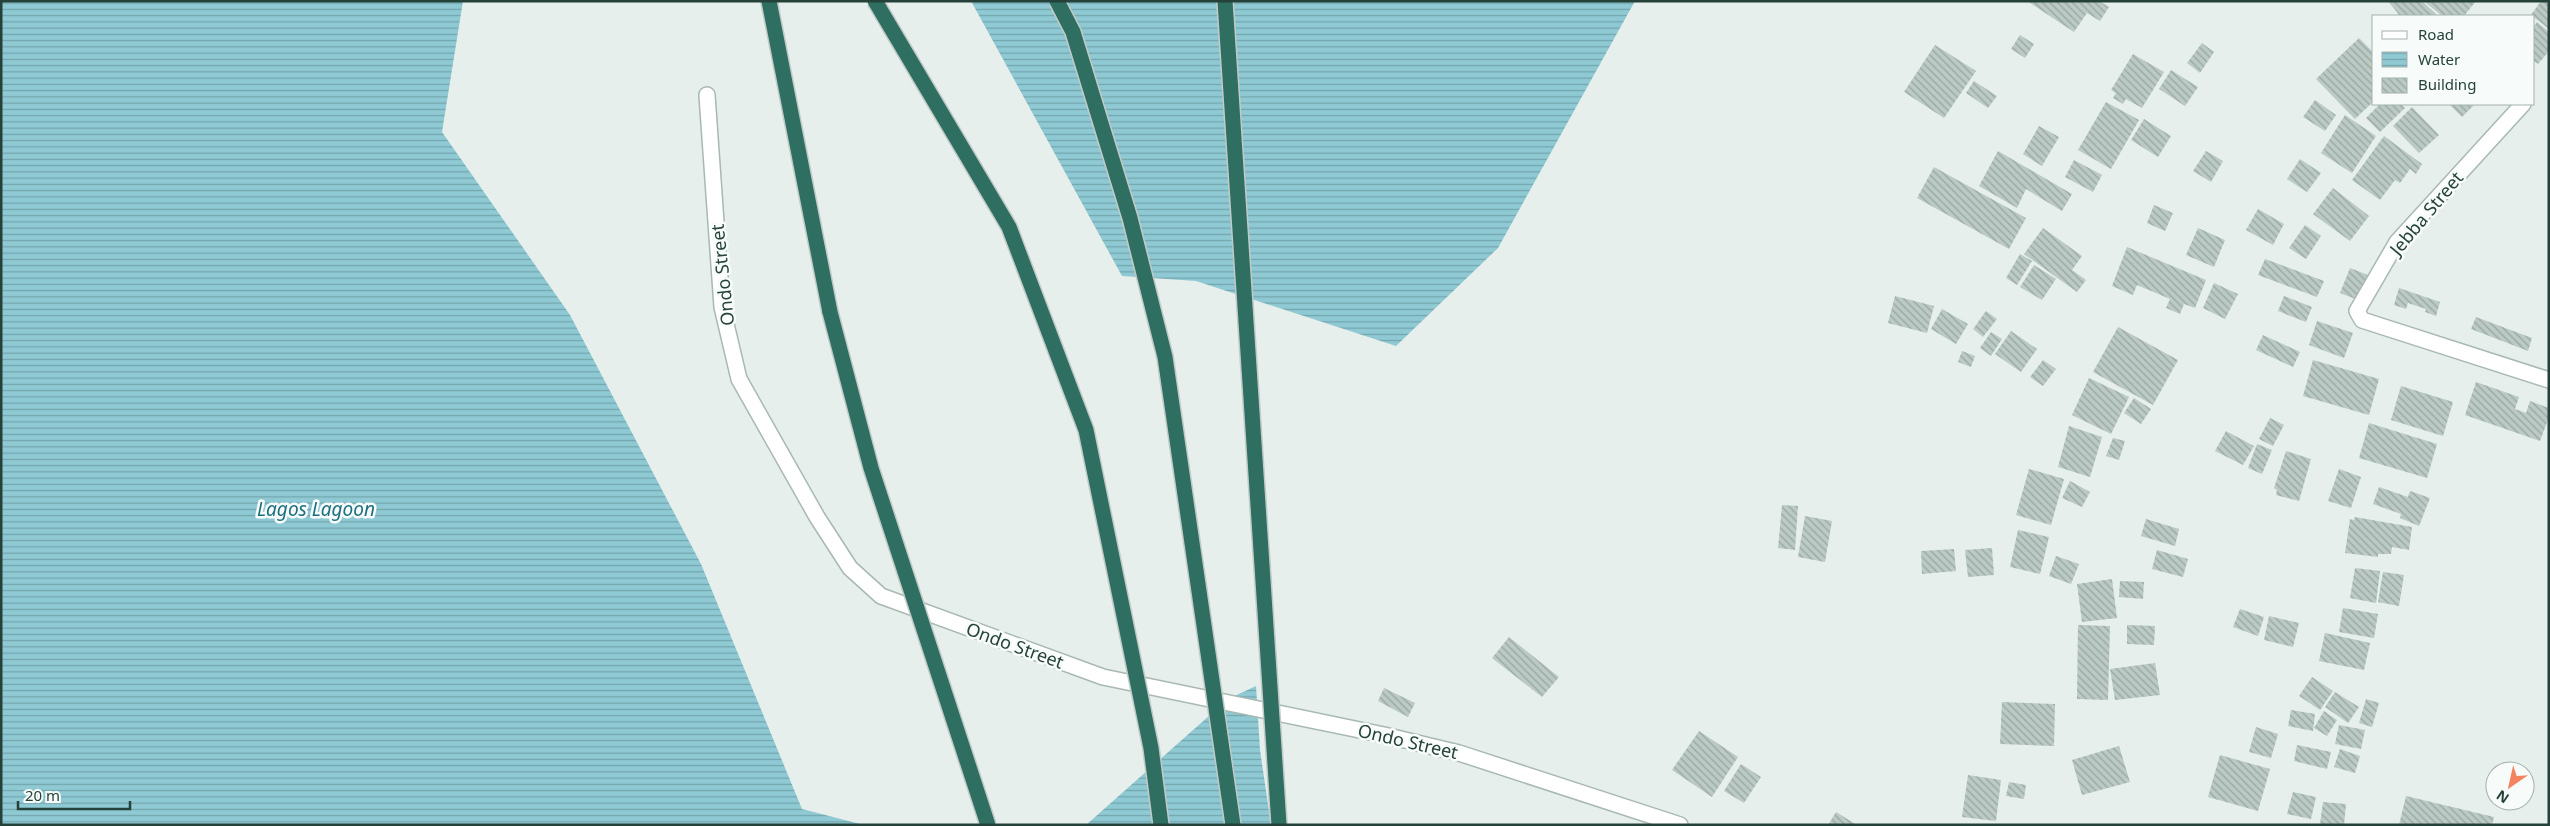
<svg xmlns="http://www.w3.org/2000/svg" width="2550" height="826" viewBox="0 0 2550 826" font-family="'Noto Sans',sans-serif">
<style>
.water{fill:url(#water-rules)}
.building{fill:url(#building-back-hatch)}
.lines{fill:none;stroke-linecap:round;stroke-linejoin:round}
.street-casing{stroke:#a8b8b2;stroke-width:18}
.highway-casing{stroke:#c2cac8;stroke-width:18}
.street{stroke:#fff;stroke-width:15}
.highway{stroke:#2f6f62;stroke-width:15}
.highway-bridge-casing{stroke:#c2cac8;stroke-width:18;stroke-linecap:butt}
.highway-bridge{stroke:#2f6f62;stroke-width:15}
.labels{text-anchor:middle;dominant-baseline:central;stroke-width:5;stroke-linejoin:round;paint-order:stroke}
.street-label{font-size:18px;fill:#24423a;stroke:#f7fbf9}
.water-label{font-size:19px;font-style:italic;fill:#1c6f80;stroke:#f7fbf9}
</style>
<defs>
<pattern id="water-rules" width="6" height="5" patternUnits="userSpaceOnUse" patternTransform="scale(1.25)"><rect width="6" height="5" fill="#8ec9d4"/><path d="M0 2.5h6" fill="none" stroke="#74a5ad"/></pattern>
<pattern id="building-back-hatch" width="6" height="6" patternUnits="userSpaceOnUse" patternTransform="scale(1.25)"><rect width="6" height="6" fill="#bbcac4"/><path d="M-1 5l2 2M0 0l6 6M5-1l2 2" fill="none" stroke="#98a6a0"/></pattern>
</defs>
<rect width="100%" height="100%" fill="#e6efeb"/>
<g class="water">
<path d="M1,1H463L442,132L570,315L701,564L802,809L864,825H1Z"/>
<path d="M971,1H1635L1498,248L1396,346L1196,281L1122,276Z"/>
<path d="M1256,686L1260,750L1271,825H1086L1228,699Z"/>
</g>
<g class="building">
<path d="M2027,1H2099L2109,7L2100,21L2087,13L2074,32Z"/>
<path d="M2388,1H2422L2438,16H2400Z"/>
<path d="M2424,1H2476L2464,16H2442Z"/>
<path d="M2541,1H2549V29L2531,15Z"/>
<path d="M2537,22L2549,32V51L2538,64L2534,61V26Z"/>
<path d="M2020,35L2034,44L2025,58L2011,49Z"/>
<path d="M2359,38L2374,53V101L2355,119L2316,79Z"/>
<path d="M2202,43L2214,52L2200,73L2187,63Z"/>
<path d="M1935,45L1976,71L1944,118L1904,92Z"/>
<path d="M2133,54L2164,72L2142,108L2126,99L2123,104L2113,98L2116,93L2111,90Z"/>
<path d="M2171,70L2198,87L2185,106L2159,89Z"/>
<path d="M1974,81L1997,96L1988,108L1966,93Z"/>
<path d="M2315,100L2336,115L2325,131L2303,117Z"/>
<path d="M2106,102L2139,120L2111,169L2078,150Z"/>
<path d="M2380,104H2401L2405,108L2380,132L2366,118Z"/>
<path d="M2449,104H2475L2462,117Z"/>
<path d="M2412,107L2439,135L2419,153L2393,126Z"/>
<path d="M2345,115L2376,136L2352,173L2321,153Z"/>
<path d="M2144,119L2171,136L2158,157L2131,140Z"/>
<path d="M2039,126L2059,137L2042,166L2023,154Z"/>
<path d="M2384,136L2422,164L2416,174L2410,169L2400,183L2395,180L2380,200L2352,180Z"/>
<path d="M1998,151L2072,194L2062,211L2026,189L2017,208L1979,186Z"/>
<path d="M2206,151L2223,161L2211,182L2193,171Z"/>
<path d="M2300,159L2321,173L2307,192L2287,179Z"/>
<path d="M2074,160L2102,175L2093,192L2065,177Z"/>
<path d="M1934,167L2026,218L2009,249L1917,198Z"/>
<path d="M2333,188L2369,216L2350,241L2313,214Z"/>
<path d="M2154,205L2173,213L2165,231L2147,223Z"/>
<path d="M2258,209L2284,224L2273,245L2246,230Z"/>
<path d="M2305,225L2321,236L2306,259L2289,248Z"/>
<path d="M2043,228L2082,256L2072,270L2086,280L2077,292L2024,254Z"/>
<path d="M2198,228L2225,240L2214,267L2186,255Z"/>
<path d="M2127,247L2206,280L2195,308L2184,304L2180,314L2166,308L2170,299L2137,285L2133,295L2112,286Z"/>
<path d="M2020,254L2032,261L2017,285L2006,278Z"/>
<path d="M2265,259L2324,281L2317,297L2258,275Z"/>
<path d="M2034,265L2056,279L2042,300L2020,287Z"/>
<path d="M2350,268L2368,275L2358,300L2340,293Z"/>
<path d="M2214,283L2238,294L2225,319L2203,308Z"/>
<path d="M2399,288L2440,302L2436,316L2425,312L2426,309L2408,303L2406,309L2394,305Z"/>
<path d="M1895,296L1934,306L1927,333L1888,323Z"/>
<path d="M2284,296L2312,307L2306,322L2278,311Z"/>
<path d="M1942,309L1968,324L1956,344L1931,329Z"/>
<path d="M1986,311L1997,319L1983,337L1973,329Z"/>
<path d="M2476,317L2532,338L2528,351L2471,329Z"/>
<path d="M2317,321L2353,333L2344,358L2309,345Z"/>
<path d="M2118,327L2178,360L2153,405L2093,372Z"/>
<path d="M2011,331L2037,349L2021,372L1995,354Z"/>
<path d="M1991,332L2002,339L1991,356L1980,348Z"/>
<path d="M2263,335L2300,352L2293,367L2256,350Z"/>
<path d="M1962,351L1975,356L1971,367L1958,362Z"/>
<path d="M2043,360L2056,369L2043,386L2030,377Z"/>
<path d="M2313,360L2379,379L2369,415L2303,396Z"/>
<path d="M2089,378L2129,397L2111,434L2072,415Z"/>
<path d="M2476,382L2519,397L2515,409L2526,413L2530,401L2549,408V417L2540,441L2465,415Z"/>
<path d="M2401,386L2453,402L2443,436L2391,420Z"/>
<path d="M2134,398L2151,409L2141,424L2124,413Z"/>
<path d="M2270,418L2284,425L2273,446L2259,439Z"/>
<path d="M2369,423L2437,444L2427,478L2359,458Z"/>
<path d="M2069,426L2102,437L2090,477L2058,467Z"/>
<path d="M2226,431L2254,446L2243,465L2215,451Z"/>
<path d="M2113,438L2125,441L2119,460L2106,456Z"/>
<path d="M2257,444L2272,450L2262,474L2248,468Z"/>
<path d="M2286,451L2311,459L2299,501L2276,495L2277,490L2274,488Z"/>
<path d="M2029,469L2064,479L2051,525L2016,515Z"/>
<path d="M2339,469L2361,477L2351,508L2328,501Z"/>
<path d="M2070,481L2090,492L2082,507L2062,498Z"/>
<path d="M2379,487L2408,497L2410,491L2430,498L2419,526L2400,518L2401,514L2373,504Z"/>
<path d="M1782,505L1798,506L1795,550L1778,548Z"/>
<path d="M1805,516L1832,521L1825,562L1798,557Z"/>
<path d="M2355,517L2412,527L2409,550L2392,547L2391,554H2378V557L2345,553L2350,519L2354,520Z"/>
<path d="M2146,519L2179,529L2175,546L2141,536Z"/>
<path d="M2018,530L2049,537L2040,574L2010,567Z"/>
<path d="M1992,548L1994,575L1968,577L1965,550Z"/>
<path d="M1954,549L1956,571L1922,574L1921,551Z"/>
<path d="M2157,550L2188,559L2183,577L2152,569Z"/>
<path d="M2056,556L2079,564L2071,584L2049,576Z"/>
<path d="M2355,568L2380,571L2376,603L2350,598Z"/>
<path d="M2383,572L2404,575L2399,606L2378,602Z"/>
<path d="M2112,579L2117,618L2082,622L2077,584Z"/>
<path d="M2120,581L2144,582L2143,599L2119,597Z"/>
<path d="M2343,608L2378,614L2374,638L2339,632Z"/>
<path d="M2240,609L2264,617L2258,636L2233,627Z"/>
<path d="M2269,616L2299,623L2293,647L2264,640Z"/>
<path d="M2078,625L2110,626L2108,700L2077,699Z"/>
<path d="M2127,625L2155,626L2154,645L2127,644Z"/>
<path d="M2325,633L2370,643L2364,670L2319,661Z"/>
<path d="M1509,637L1559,677L1542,697L1492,658Z"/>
<path d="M2155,663L2160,695L2115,700L2110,669Z"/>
<path d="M2312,677L2333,691L2320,710L2299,696Z"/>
<path d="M1384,688L1415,703L1408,717L1378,701Z"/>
<path d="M2335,692L2359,707L2348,723L2325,707Z"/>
<path d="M2366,699L2379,703L2372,727L2359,723Z"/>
<path d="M2002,702L2055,704L2054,746L2000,744Z"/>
<path d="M2291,710L2315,714L2313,731L2288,726Z"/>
<path d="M2324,711L2337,720L2327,736L2314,728Z"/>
<path d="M2339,725L2365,730L2361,749L2335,744Z"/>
<path d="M2256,727L2278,734L2271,758L2249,752Z"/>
<path d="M1699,731L1738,757L1712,797L1672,770Z"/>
<path d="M2297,745L2331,752L2327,769L2294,761Z"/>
<path d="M2119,746L2130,782L2082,795L2072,760Z"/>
<path d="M2340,749L2360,756L2355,773L2334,767Z"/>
<path d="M2220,755L2270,769L2258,811L2208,797Z"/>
<path d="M1741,764L1761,777L1744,803L1724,791Z"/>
<path d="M1968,775L2001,780L1996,821L1962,817Z"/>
<path d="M2009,782L2026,785L2024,799L2006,796Z"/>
<path d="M2293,792L2316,797L2311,819L2287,814Z"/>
<path d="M2406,796L2494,817L2492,825H2399Z"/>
<path d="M2323,802L2346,804L2344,825L2320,824Z"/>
<path d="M1836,812L1857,825H1828Z"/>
</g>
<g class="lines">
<defs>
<g id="street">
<path d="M707,95L722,307L739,379L817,517L850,568L881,596L1103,677L1384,735L1459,753L1680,825"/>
<path d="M2523,104L2397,242L2357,311L2362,320L2549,380"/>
</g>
<path id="highway" d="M769,1L830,312"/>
</defs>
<use href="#street" class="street-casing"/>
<use href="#highway" class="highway-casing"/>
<use href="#street" class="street"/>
<use href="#highway" class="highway"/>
<defs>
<g id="highway-bridge">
<path d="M875,1L1009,227L1086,430L1151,748L1161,825"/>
<path d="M1057,1L1073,32L1130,218L1165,357L1233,825"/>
<path d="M1225,1L1279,825"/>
<path d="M830,312L871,468L988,825"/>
</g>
</defs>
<use href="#highway-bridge" class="highway-bridge-casing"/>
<use href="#highway-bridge" class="highway-bridge"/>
</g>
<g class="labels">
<g class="street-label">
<text transform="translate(2426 213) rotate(-50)">Jebba Street</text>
<text transform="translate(722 275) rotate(-96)">Ondo Street</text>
<text transform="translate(1015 645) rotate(20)">Ondo Street</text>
<text transform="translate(1408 741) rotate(13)">Ondo Street</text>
</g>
<g class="water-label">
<text x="316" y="509">Lagos Lagoon</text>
</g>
</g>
<rect width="2550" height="826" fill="none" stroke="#24423a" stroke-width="5"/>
<rect x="2372" y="15" width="162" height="90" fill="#f7fbf9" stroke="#a3b1ad"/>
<rect x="2382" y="31" width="25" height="8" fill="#ffffff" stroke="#a3b1ad"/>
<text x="2418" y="40" font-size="15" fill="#24423a">Road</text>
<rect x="2382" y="52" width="25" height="15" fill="url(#water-rules)" stroke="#a3b1ad"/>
<text x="2418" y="65" font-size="15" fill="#24423a">Water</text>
<rect x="2382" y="78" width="25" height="15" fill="url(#building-back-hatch)" stroke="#a3b1ad"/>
<text x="2418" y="90" font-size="15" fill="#24423a">Building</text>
<g transform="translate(2510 786) rotate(214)"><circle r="24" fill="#f7fbf9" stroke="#a3b1ad"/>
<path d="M0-4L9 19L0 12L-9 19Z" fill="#f4845f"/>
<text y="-8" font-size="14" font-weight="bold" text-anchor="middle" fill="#24423a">N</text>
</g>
<path d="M18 801v8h112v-8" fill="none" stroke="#24423a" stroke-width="2.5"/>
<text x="25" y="801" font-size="15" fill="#24423a" stroke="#f7fbf9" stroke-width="4" paint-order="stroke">20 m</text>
</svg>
